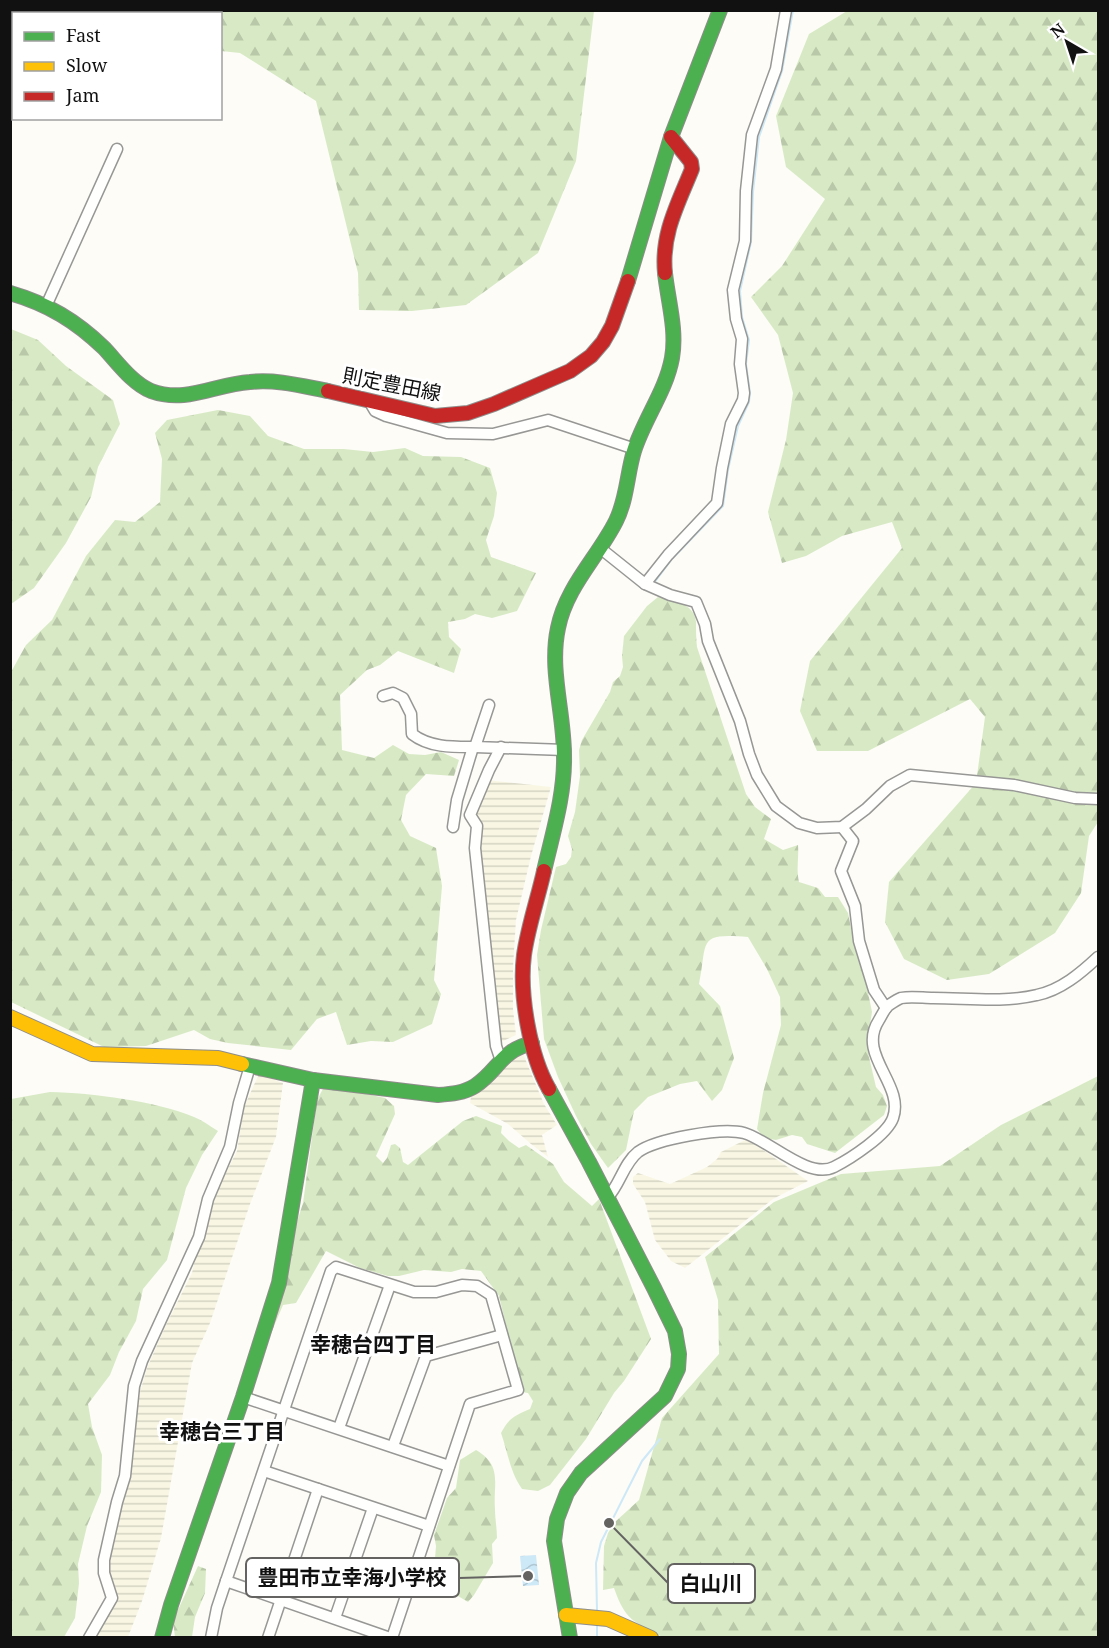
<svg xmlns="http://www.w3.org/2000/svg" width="1109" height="1648" viewBox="0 0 1109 1648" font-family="'Noto Serif','Noto Sans JP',serif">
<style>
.farmland{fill:url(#farmland-rules)}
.forest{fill:url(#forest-firs)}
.water{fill:url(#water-waves)}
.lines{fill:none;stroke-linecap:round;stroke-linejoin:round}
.stream{stroke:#cde8f7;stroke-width:2}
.street-casing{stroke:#979795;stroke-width:13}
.fast-casing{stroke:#8e8d8b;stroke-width:16}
.slow-casing{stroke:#8e8d8b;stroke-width:16}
.jam-casing{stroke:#8e8d8b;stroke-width:16}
.street{stroke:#fffffe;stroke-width:10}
.fast{stroke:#4caf50;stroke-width:14}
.slow{stroke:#ffc107;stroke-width:14}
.jam{stroke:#c62828;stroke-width:14}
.labels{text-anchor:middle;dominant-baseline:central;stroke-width:6;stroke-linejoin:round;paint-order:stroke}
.street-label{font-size:20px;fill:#111;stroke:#fff}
.neighbourhood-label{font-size:21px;font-weight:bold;fill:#111;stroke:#fff}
.leader{fill:none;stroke:#646362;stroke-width:2}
.callout-dot{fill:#646362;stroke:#fff;stroke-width:2}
.callout{fill:#fff;stroke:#646362;stroke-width:2}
.callout-label{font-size:21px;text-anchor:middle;font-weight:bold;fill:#111}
</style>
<defs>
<pattern id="farmland-rules" width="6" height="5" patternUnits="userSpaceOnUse" patternTransform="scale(1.5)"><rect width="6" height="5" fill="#f9f7e4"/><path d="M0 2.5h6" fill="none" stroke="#d4d3c3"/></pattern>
<pattern id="forest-firs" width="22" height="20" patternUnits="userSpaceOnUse" patternTransform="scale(1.5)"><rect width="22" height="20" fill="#d8eac5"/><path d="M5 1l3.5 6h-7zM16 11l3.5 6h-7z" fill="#b8c8a8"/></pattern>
<pattern id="water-waves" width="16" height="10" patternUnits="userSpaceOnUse" patternTransform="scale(1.5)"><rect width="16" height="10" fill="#cde8f7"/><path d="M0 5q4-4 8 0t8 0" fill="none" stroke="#afc6d3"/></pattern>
</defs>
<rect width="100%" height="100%" fill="#fdfcf7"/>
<g class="farmland">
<path d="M487,780L551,787L531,856L516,920L513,967V1009L516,1035L497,1044L473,818Z"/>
<path d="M521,1049L544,1104L557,1125L542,1135L548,1157L531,1144L508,1124L470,1103L471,1097Z"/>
<path d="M259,1074L283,1083L276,1137L250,1204L210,1323L192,1363L161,1538L142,1601L128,1637L93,1638L105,1615L112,1544L120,1512L140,1392L147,1368L166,1325L192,1273L195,1259L211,1211L213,1198L237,1151L244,1107Z"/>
<path d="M747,1139L808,1181L773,1199L685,1268L671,1261L655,1240L645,1202L633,1184V1177L638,1173L670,1184L707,1167L717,1159L721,1152Z"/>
</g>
<g class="forest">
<path d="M11,10L594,11L576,161L538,253L466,305L412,311L359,310L358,273L316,101L240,53L221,51L220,14H14V93L11,96Z"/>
<path d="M847,11H1098V822L1089,836L1081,893L1055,933L989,974L947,980L904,959L885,922L889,882L976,783L985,717L970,699L868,751H817L800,711L810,661L902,548L892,522L842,536L806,556L782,563L768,512L786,440L793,393L778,335L751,297L782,266L825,199L786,167L776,116L809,34Z"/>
<path d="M11,329L38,340L66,366L113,400L120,424L98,467L91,497L66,543L34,588L11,604Z"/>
<path d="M218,410L250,416L268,436L304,449H344L373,452L405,448L423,456L461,457L490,468L497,493L494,516L486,540L491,557L536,573L517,611L492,618L475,614L465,619L448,622L449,637L461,649L454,673L398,651L380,665L367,670L340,695L342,750L374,758L393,745L409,754L425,755L441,752L459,760L454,776L426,774L406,795L401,820L410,836L436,848L442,886L434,980L441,994L432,1024L393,1042L371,1041L347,1045L336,1012L317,1019L291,1050L228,1043L210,1039L194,1030L146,1046L104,1047L11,1002V672L26,645L52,620L86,556L115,520L135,522L160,502L162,459L155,433L167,420Z"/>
<path d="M658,597C672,601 695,603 696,622C696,631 696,638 697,647L746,794L755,807L771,819L764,839L783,850L798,845C799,858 796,869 799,882L818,888L825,897H838L848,913L855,948L862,963L872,1012L867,1043L869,1057L876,1087L883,1095L887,1106L884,1115L835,1153L807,1144L802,1137L792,1135L776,1140L764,1138L757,1129L763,1093L781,1025L780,997L767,969L748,937C696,933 708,941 699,984L720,1006L734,1058L722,1090L712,1101L697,1081L680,1084L648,1097L634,1111L626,1150L608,1168L591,1144L576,1116L558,1077L544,1039L537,955L541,930L556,867L566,864L571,857L572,849L568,836L575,812L580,776L579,750L582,740L610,692L613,682L620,676L623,667L622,656L624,636L647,606Z"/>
<path d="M1098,1076V1637H662C633,1620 626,1622 614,1588L603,1590L604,1546L608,1533L615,1522L639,1500L662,1418L719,1354L718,1300L705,1257L774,1202L841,1174L940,1166L1001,1125Z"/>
<path d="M325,1085L385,1098L394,1106L395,1114L376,1156L383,1163L387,1158L391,1145L395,1144L400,1148L403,1162L408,1165L463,1121L476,1116L502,1126L501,1133L509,1141L519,1148L526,1145L553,1164L564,1182L592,1206L599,1199L651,1339L624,1381L614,1393L586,1439L550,1485L538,1491L522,1489C510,1472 508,1453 501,1433C508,1419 515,1415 530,1409L533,1401L528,1393L522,1392L499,1296L481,1271L462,1269L451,1272L424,1270L399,1276H388L360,1268L326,1251L296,1303L283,1305L256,1369L250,1370L303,1203L317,1100Z"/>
<path d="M50,1092C93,1093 155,1101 194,1117C202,1120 210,1126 218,1131L202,1155L186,1188L167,1260L143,1289L136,1321L119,1352L110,1375L88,1404L92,1427L102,1455L101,1492L87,1526L78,1564L79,1583L75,1618L64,1637H11V1099Z"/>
<path d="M476,1450C503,1466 493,1483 495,1509C495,1519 497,1528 497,1538L492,1544L493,1563L474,1595L468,1602L438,1584L441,1572L435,1558L436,1546L434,1535L447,1498L456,1488L460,1460Z"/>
<path d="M198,1566L206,1569L205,1593L195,1617L192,1637H175L173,1621Z"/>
</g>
<path class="water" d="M536,1555L539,1585L523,1586L520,1556Z"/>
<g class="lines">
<g class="stream">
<path d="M654,583L672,559L723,506L728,470L738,426L749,402L750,393L746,364L749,340L742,317L740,291L751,242L753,192L759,137L782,71L793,10"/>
<path d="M597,1611L596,1563L601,1542L642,1461L660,1439"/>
<path d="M597,1623V1638"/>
</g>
<defs>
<g id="street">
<path d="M47,304L117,149"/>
<path d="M369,401L375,411L386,416L447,433L493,434L548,420L635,449"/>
<path d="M600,548L645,584L670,595L696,602L705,624L708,641L740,721L749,754L757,775L776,806L799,823L817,828L842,827L866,809L890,786L910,775L1014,785L1075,798L1098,799"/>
<path d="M645,584L668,555L717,503L722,468L731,424L743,400L744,393L740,364L742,339L736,319L733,290L745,241L746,191L752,135L776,69L786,10"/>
<path d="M383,696L393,693L403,698L411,714L412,734C430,748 454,747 475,747"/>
<path d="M489,705L475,747L565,750"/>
<path d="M453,827L457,800L473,747"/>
<path d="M842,827L853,841L841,871L855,906L859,941L874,990L886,1008"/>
<path d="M500,1058L496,1046L475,848L477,826L470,815L489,770L501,747"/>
<path d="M608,1197C620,1184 624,1163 638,1152C656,1139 722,1127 744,1133C769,1140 808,1180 834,1167C850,1159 887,1135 893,1118C905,1084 856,1055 879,1020C882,1015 885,1008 889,1005C892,1003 898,999 901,998C911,996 923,998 933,998C967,998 1003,1003 1037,995C1061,990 1081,973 1098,957"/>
<path d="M243,1397L449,1466"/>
<path d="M339,1428L390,1285"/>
<path d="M393,1446L426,1356L502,1335"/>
<path d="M264,1471L429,1526"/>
<path d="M226,1581L390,1638"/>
<path d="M335,1618L373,1508"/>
<path d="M89,1638L112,1598L104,1573V1560L117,1502L125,1476L134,1386L142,1361L199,1237L208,1199L230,1147L239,1103L250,1066"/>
<path d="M211,1638L217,1608L226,1581L331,1271L336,1267L414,1292H436L462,1285L477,1286L491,1295L518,1390L470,1404L392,1638"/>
<path d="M268,1638L318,1489"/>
</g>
<g id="fast">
<path d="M628,281L671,137L720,10"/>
<path d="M10,293C48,304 76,321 104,348C118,363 132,383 151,391C187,404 215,384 250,382C276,379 302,386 328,391"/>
<path d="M544,871C553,832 565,794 564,755C564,712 549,670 558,628C566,587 598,557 616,521C627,499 627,474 634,451C644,419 666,391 672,358C677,330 668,301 665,273"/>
<path d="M242,1064L313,1080L438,1095C451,1094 464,1093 475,1086C499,1070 500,1051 532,1043"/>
<path d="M549,1089L589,1162L654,1288L675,1331L679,1354L678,1369L665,1396L581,1473L567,1493L557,1519L554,1541L570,1638"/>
<path d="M162,1638L171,1605L243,1397L279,1283L313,1080"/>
</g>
<g id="slow">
<path d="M10,1017L92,1054L218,1058L242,1064"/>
<path d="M566,1615L608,1619L651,1638"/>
</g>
<g id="jam">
<path d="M665,273C661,234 678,204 692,169L691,162L671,137"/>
<path d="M328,391L435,416L468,413L494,404L570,371L591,356L603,342L612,326L628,281"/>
<path d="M544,871C538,898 528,927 524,955C519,994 530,1056 549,1089"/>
</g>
</defs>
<use href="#street" class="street-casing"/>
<use href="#fast" class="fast-casing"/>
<use href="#slow" class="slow-casing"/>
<use href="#jam" class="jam-casing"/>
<use href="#street" class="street"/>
<use href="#fast" class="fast"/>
<use href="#slow" class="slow"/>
<use href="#jam" class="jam"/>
</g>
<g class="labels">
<g class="street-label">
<text transform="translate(392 384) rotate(11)">則定豊田線</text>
</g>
<g class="neighbourhood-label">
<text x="373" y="1344">幸穂台四丁目</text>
<text x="222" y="1431">幸穂台三丁目</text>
</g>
</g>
<path class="leader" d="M528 1576L459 1578M609 1523L668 1583"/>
<g class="callout-dot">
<circle cx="528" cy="1576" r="6"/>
<circle cx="609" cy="1523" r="6"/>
</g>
<g class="callout">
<rect x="246" y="1558" width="213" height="39" rx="6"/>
<rect x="668" y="1564" width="87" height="39" rx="6"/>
</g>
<g class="callout-label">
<text x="352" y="1585">豊田市立幸海小学校</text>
<text x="711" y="1591">白山川</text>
</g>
<rect width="1109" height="1648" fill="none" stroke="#111111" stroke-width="24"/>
<rect x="12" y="12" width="210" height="108" fill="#ffffff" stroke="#a0a0a0" stroke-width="1.5"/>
<rect x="24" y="32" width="30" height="9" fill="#4caf50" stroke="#a0a0a0" stroke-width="1.5"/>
<text x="66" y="42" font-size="18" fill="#111111">Fast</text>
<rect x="24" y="62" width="30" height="9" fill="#ffc107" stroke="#a0a0a0" stroke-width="1.5"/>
<text x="66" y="72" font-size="18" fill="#111111">Slow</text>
<rect x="24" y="92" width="30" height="9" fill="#c62828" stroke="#a0a0a0" stroke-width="1.5"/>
<text x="66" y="102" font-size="18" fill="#111111">Jam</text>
<g transform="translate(1067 42) rotate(321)" stroke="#ffffff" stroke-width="4.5" paint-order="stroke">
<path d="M0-4.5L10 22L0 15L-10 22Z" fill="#111111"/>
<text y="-9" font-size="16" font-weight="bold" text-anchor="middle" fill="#111111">N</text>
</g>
</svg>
